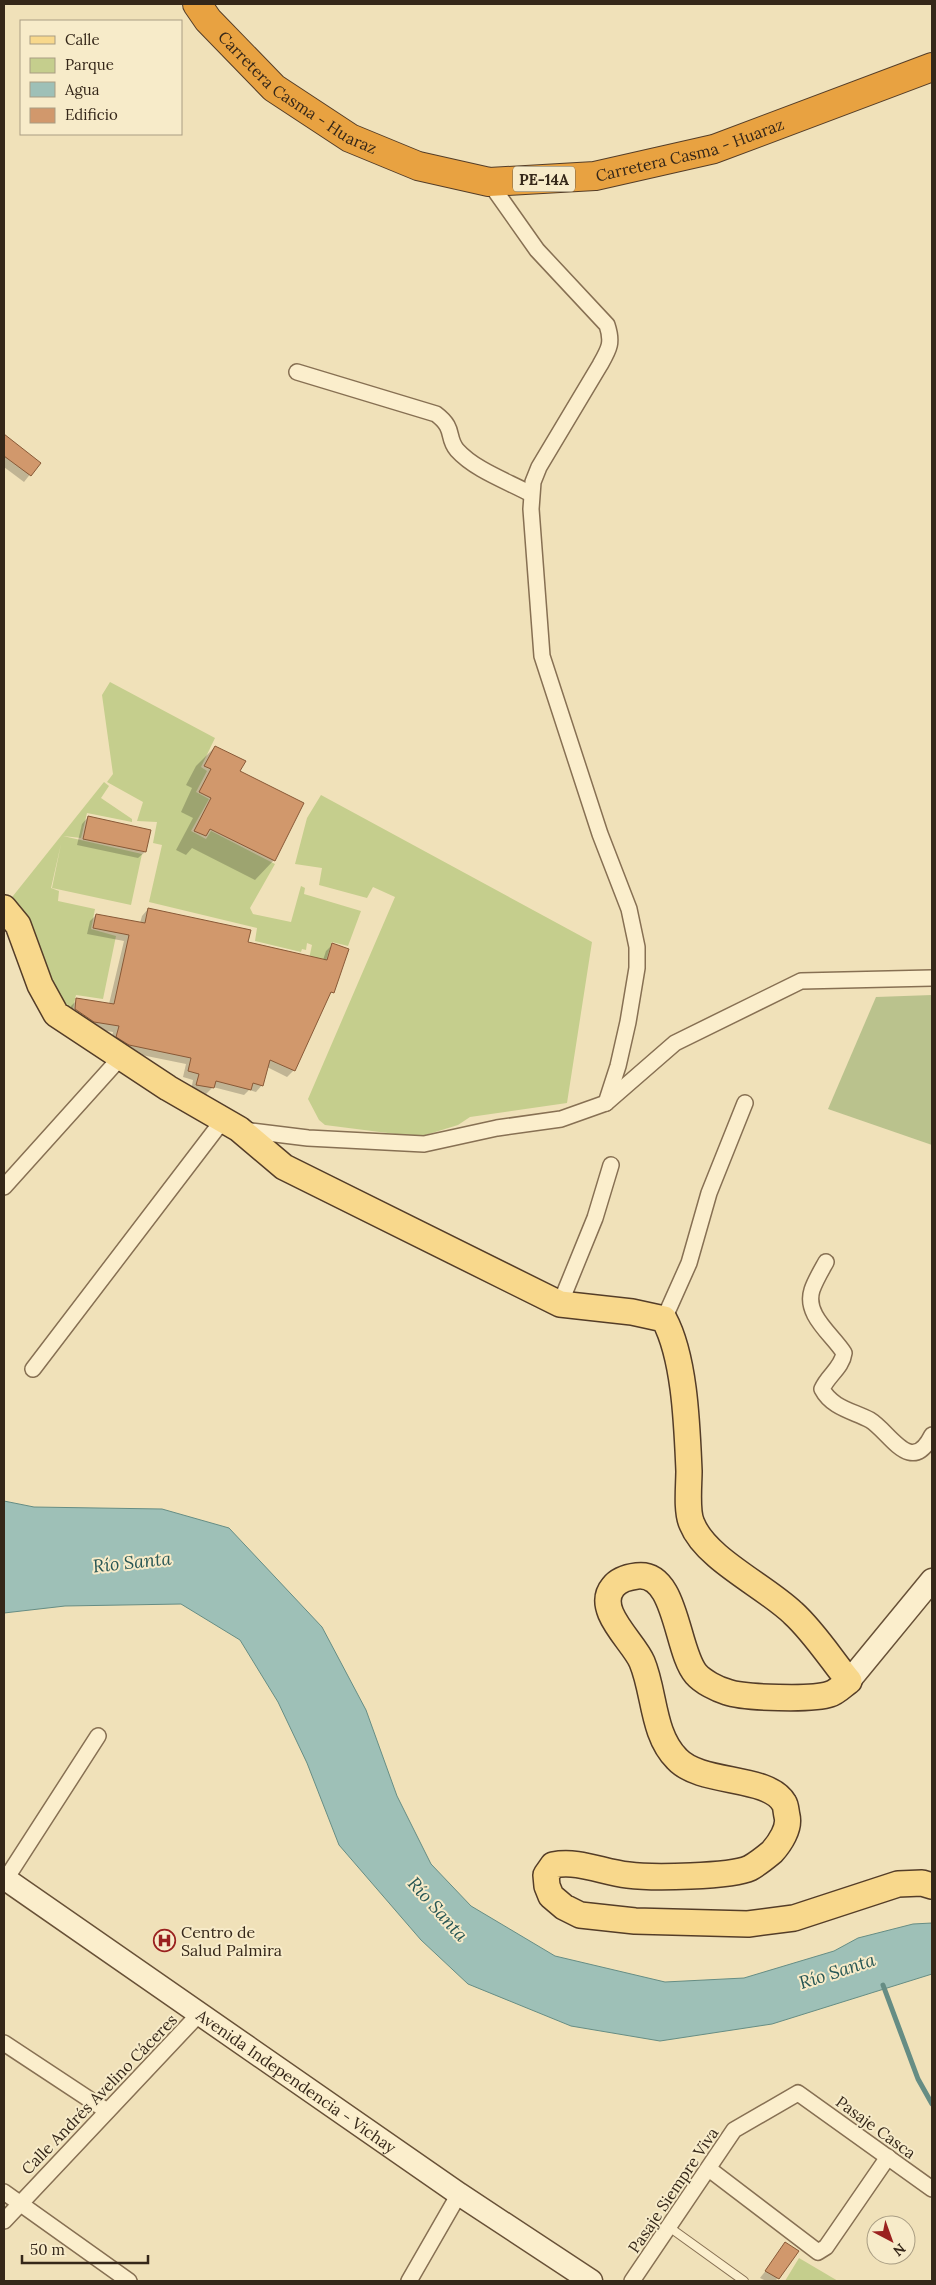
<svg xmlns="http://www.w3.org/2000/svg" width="936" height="2285" viewBox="0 0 936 2285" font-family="Lora,serif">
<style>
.green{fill:#c5ce8d}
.cemetery{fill:#bac28d}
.water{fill:#9ec0b7;stroke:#668d84}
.shadow{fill:#0003}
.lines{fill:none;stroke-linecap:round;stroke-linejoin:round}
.stream{stroke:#668d84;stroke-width:5}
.building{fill:#d1986c;stroke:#885937}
.lane-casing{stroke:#877053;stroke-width:10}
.street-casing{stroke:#877053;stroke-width:18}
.secondary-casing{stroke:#685137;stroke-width:25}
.primary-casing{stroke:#543d28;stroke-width:28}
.highway-casing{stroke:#543d28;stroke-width:30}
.lane{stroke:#fbeecc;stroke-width:8}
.street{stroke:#fbeecc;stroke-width:15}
.secondary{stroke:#fbeecc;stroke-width:22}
.primary{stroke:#f8d88c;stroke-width:25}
.highway{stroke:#e8a241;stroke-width:28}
.labels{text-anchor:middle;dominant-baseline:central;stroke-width:4;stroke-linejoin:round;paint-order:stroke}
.shield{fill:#f7ebc9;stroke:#6f624e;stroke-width:1}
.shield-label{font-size:15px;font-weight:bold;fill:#352719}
.street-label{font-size:16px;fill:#352719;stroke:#f7ebc9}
.poi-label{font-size:16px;fill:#352719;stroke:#f7ebc9;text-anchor:start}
.water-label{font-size:18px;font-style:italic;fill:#275654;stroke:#f7ebc9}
</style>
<rect width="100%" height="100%" fill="#f0e1b9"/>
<g class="green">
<path d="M110,682L215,738L201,767L207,771L196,792L209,799L191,831L206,839L211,831L275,864L250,908L253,914L291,922L301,886L305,888L304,894L361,911L348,946L332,942L317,987L304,982L312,945L307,943L306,950L302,949L301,952L255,941L257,928L149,902L162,845L153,843L157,822L137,821L143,802L107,782L113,774L102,695Z"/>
<path d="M104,782L109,786L101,798L132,819V822L87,813L81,838L63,836L142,854L131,905L52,888L61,844L51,888L59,891L58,901L95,909L91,929L116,936L103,999L76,995L71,1017L9,901Z"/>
<path d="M321,795L592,942L567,1103L470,1117L458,1125L419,1137L325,1125L319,1120L308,1099L395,897L373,887L367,898L319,885L322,868L295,864L307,818Z"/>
<path d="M799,2258L838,2281H785Z"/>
</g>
<path class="cemetery" d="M932,995V1145L828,1109L876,997Z"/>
<path class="water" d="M4,1501L34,1507L162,1509L229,1528L322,1627L366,1710L397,1796L431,1864L471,1906L555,1956L665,1982L744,1978L834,1951L858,1938L913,1924L932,1923V1974L772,2024L660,2041L571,2026L468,1984L421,1940L339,1845L307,1763L278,1702L240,1640L181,1604L65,1606L4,1613Z"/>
<g class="shadow">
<path d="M4,436L39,463L24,482L4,467Z"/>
<path d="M215,747L239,772L274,860L255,880L192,848L186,855L176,850L193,818L181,812L192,788L186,785L196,766Z"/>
<path d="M88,817L145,852L138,858L77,845L82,824Z"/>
<path d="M148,909L246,943L323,960L326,951L332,945V992L327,998L294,1070L287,1077L267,1067L262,1085L256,1092L249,1090L244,1095L213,1087L206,1094L191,1091L193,1080L183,1077L186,1064L122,1051L111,1043L113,1032L88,1028L69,1016L71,1006L77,1000L109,1004L124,941L87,934L90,921L96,915L140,923L142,916Z"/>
<path d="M786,2244L778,2278L775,2281H766L760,2278Z"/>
</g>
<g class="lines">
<path class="stream" d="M883,1985L918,2079L932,2104"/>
</g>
<g class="building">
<path d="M4,434L41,463L31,476L4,456Z"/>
<path d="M215,746L246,761L240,771L304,803L275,861L210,829L206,836L194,831L211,798L199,792L211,769L204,766Z"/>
<path d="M88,816L151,830L146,852L83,839Z"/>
<path d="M148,908L251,930L248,942L327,960L332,943L349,949L334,993L331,992L295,1071L270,1060L263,1086L253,1083L251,1090L216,1081L214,1088L196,1085L199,1074L188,1071L191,1058L129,1045L116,1037L119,1026L94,1022L75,1009L76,998L114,1004L129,935L93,928L96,914L145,923Z"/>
<path d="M785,2242L799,2251L779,2279L765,2271Z"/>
</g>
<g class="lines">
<defs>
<path id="lane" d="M669,2227L744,2281"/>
<g id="street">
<path d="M489,182L537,250L607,325C613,343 609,349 600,365L539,467L533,482L531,509L542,656L600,834L629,909L637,947V968L628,1022L618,1066L606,1103"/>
<path d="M297,372L436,414C456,429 446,437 457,450C475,470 507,481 531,494"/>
<path d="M243,1130L308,1138L424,1144L497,1128L561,1119L606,1103L675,1043L801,981L932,978"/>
<path d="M4,1187L121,1057"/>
<path d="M826,1262C821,1271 815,1281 812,1290C804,1315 832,1334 844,1353C842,1368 828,1375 822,1389C832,1408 853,1411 870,1420C890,1432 911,1477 932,1435"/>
<path d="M560,1304L595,1218L611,1165"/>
<path d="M664,1319L689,1263L709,1193L745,1103"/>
<path d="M33,1369L223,1120"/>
<path d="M4,1882L98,1736"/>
<path d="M4,2043L107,2111"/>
<path d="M709,2169L818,2252L826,2247L888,2157"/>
<path d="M4,2192L129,2281"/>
<path d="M4,2221L200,2013"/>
<path d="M409,2281L459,2194"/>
<path d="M632,2281L734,2130L798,2093L932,2189"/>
</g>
<g id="secondary">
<path d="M849,1681L932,1580"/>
<path id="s1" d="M4,1878L459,2194L591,2281"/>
</g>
<path id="primary" d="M4,908L18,925L40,985L56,1014L168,1088L239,1129L284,1167L560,1304L632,1312L664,1319C685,1358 687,1426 689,1471C689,1485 686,1512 692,1524C706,1559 765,1586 793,1613C814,1632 831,1659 849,1681C843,1685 837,1692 830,1694C813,1700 744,1698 727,1692C717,1689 703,1682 696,1674C676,1651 677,1571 637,1576C629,1577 619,1579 613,1587C594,1610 634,1642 642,1662C655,1693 652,1734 677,1759C701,1785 768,1775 784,1803C786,1806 786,1812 787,1816C790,1828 780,1843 772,1852C766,1857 757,1864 750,1868C731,1877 651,1878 628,1875C602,1872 579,1860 553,1865L546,1875L547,1886L551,1896L564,1907L580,1915L635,1921L748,1924L794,1918L898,1884L922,1883L932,1886"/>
<g id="highway">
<path id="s2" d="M197,4L208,20L274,88L350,138L418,166L489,182L595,176L714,149L932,67"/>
</g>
</defs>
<use href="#lane" class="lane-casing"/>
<use href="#street" class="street-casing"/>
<use href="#secondary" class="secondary-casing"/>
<use href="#primary" class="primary-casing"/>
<use href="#highway" class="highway-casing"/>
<use href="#lane" class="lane"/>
<use href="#street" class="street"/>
<use href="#secondary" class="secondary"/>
<use href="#primary" class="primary"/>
<use href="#highway" class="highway"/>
</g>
<defs>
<symbol id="hospital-ring" viewBox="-11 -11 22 22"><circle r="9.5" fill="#f7ebc9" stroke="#9a211f" stroke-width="1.5"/><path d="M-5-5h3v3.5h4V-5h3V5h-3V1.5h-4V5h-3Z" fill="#9a211f"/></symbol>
</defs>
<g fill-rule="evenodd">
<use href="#hospital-ring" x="152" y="1928" width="25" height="25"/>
</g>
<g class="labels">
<rect class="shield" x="513" y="166.5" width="62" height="25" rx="4"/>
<g class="shield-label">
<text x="544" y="179">PE-14A</text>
</g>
<g class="street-label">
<text stroke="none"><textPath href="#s2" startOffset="136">Carretera Casma - Huaraz</textPath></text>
<text stroke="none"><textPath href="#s2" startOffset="556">Carretera Casma - Huaraz</textPath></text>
<text stroke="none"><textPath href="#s1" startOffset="356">Avenida Independencia - Vichay</textPath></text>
<text transform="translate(99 2094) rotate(-46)">Calle Andrés Avelino Cáceres</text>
<text transform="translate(876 2127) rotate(36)">Pasaje Casca</text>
<text transform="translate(673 2190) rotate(-56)">Pasaje Siempre Viva</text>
</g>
<g class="poi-label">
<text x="181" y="1932">Centro de<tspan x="181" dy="18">Salud Palmira</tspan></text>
</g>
<g class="water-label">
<text transform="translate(132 1562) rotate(-6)">Río Santa</text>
<text transform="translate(438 1909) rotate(48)">Río Santa</text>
<text transform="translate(837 1971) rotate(-18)">Río Santa</text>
</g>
</g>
<rect width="936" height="2285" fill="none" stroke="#352719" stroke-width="10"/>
<rect x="20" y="20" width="162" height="115" fill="#f7ebc9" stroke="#a99d83"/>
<rect x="30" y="36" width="25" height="8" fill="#f8d88c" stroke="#a99d83"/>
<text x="65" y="45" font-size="15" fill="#352719">Calle</text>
<rect x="30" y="58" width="25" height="15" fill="#c5ce8d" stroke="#a99d83"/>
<text x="65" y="70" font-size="15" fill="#352719">Parque</text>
<rect x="30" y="82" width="25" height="15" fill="#9ec0b7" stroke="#a99d83"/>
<text x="65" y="95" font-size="15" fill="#352719">Agua</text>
<rect x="30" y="108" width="25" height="15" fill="#d1986c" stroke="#a99d83"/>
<text x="65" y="120" font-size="15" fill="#352719">Edificio</text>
<g transform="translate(891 2240) rotate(139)"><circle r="24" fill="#f7ebc9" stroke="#a99d83"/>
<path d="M0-4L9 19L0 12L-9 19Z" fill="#9a211f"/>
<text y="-8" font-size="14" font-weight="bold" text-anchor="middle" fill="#352719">N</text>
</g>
<path d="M22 2255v8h126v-8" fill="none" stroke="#352719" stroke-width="2.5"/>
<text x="30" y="2255" font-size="15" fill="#352719" stroke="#f7ebc9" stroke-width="4" paint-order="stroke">50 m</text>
</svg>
